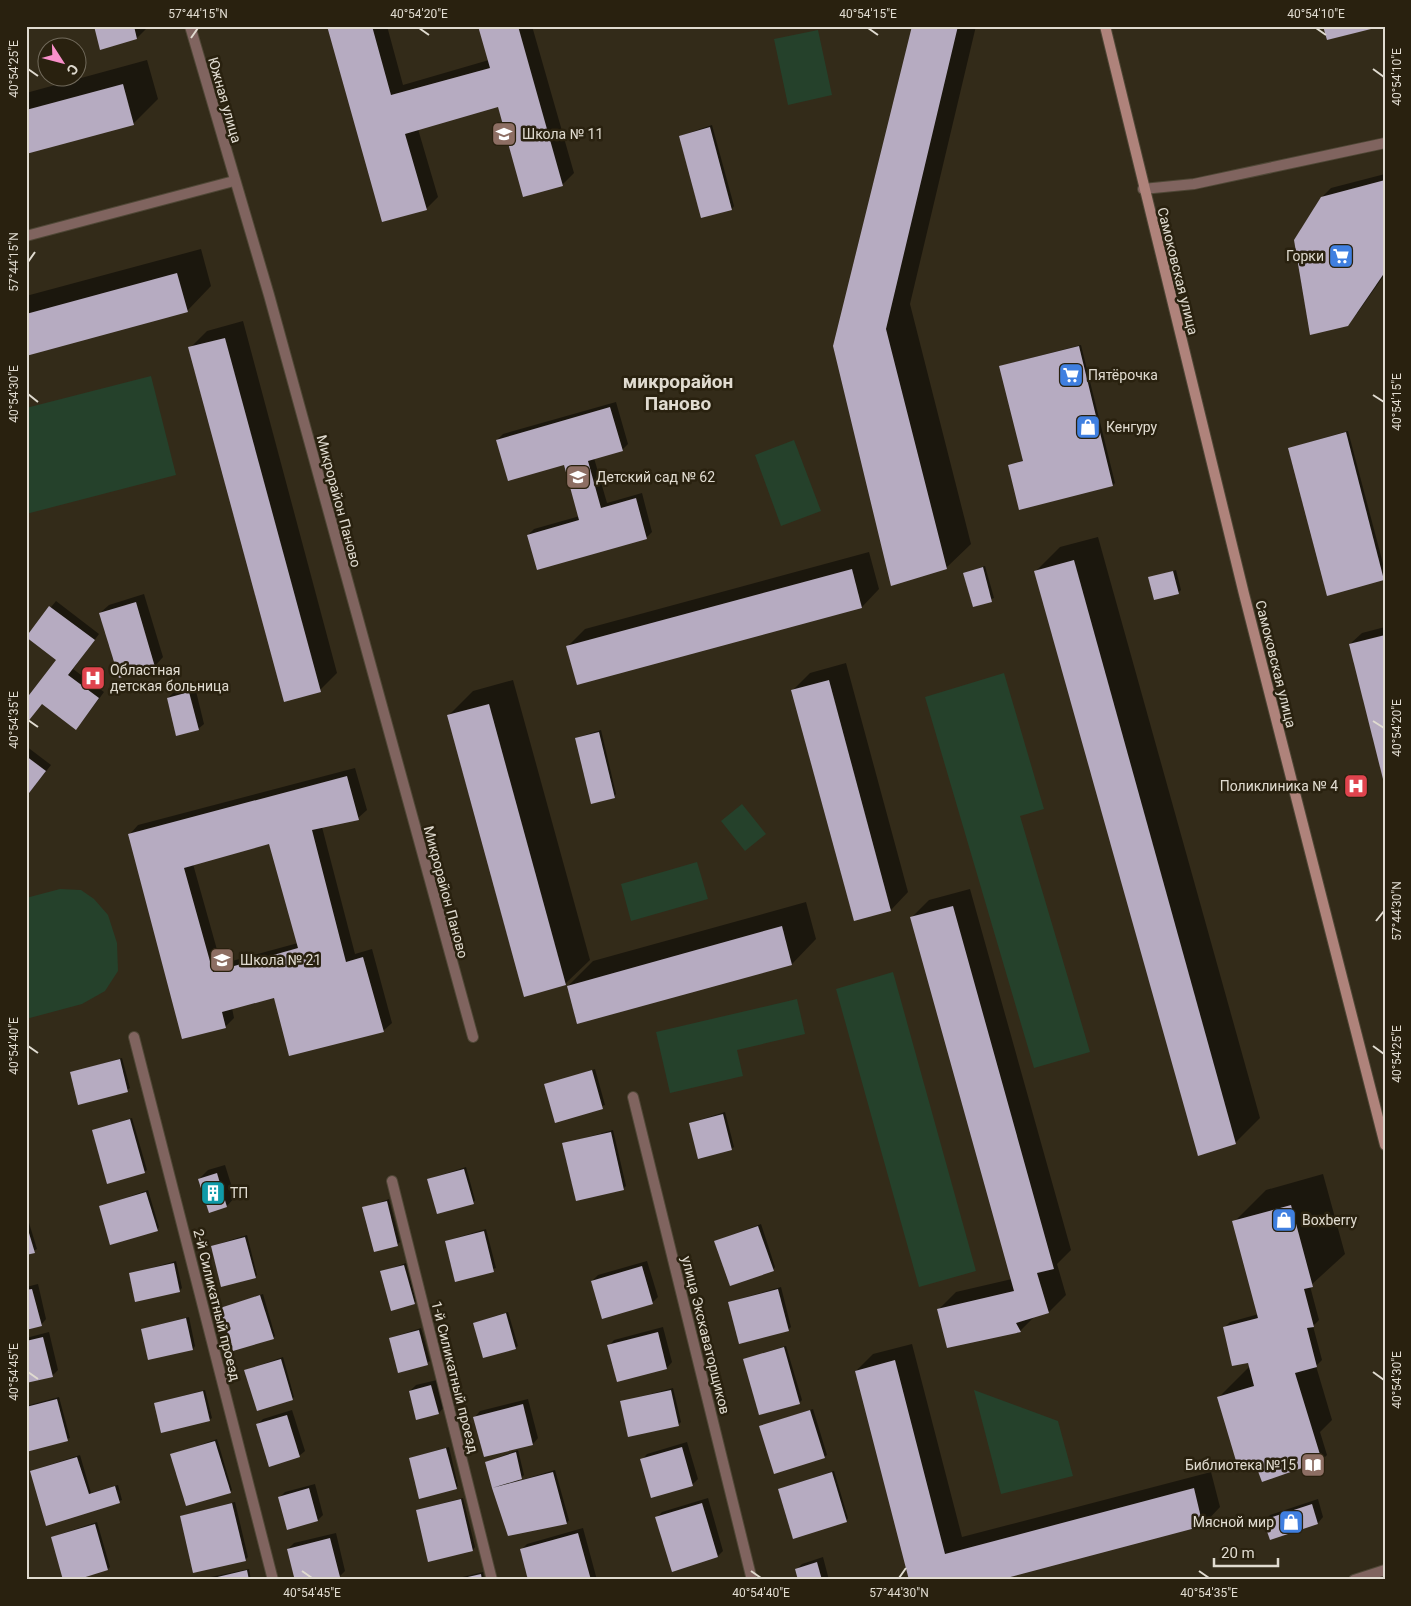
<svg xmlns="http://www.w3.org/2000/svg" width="1411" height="1606" viewBox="0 0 1411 1606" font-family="Roboto,sans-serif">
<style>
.green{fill:#25412b}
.shadow{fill:#0007;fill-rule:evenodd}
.building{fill:#b6abc1;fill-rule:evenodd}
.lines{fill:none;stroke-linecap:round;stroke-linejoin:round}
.street-casing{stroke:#4f4736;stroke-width:12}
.secondary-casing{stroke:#4f4736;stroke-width:12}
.street{stroke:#80645f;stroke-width:10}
.secondary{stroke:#af837b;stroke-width:10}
.ticks{fill:none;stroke:#e0dbd0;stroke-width:2}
.labels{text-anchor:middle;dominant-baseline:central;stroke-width:5;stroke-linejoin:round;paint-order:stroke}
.street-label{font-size:14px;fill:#e0dbd0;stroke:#29210f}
.poi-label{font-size:14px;fill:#e0dbd0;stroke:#29210f;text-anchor:start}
.district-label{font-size:19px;font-weight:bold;fill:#e0dbd0;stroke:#29210f}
.neatline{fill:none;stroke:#e0dbd0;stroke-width:2}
.ticks-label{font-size:12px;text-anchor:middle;fill:#e0dbd0}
</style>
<rect width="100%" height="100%" fill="#332b19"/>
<g class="green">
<path d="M818,30L832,95L788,105L774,39Z"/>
<path d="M151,376L176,475L26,514V408Z"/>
<path d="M794,440L821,511L781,526L755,455Z"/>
<path d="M1004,673L1044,809L1020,816L1090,1052L1034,1068L925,697Z"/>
<path d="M742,804L766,834L745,851L721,821Z"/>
<path d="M697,862L708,899L631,921L621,884Z"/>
<path d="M60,889L81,890L94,899L108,915L117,943L118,971L105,991L82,1004L26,1019V898Z"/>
<path d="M893,972L976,1271L919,1287L836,989Z"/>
<path d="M797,999L805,1034L737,1050L743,1076L670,1093L656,1032Z"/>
<path d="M974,1390L1058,1421L1073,1476L1001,1494Z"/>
</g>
<g class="shadow">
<path d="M95,26H149L137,38Z"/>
<path d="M328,26H387L403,85L489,60L480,26H532L574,173L562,185L498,106L418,129L438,197L426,209Z"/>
<path d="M914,26H976L910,304L971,544L946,568L834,346Z"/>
<path d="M147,60L158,99L133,124L26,152V93Z"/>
<path d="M712,125L734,206L732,209L680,136Z"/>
<path d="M1385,174V274L1356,315L1347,325L1322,197L1331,188Z"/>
<path d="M201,249L211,286L187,311L26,354V296Z"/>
<path d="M243,321L337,673L320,690L190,348L207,331Z"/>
<path d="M1081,345L1115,483L1113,485L1009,465L1024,460L1001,366Z"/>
<path d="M616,402L628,444L622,450L594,458L607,503L642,493L652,532L647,537L538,568L528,535L534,529L580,516L565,464L497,440L503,434Z"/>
<path d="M1348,431L1385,571V578L1328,594L1290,448Z"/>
<path d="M1098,537L1260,1118L1235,1143L1036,571L1060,547Z"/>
<path d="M869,552L879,589L862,607L568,646L585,629Z"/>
<path d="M985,566L994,598L974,606L965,573Z"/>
<path d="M1176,570L1181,590L1178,593L1150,578Z"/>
<path d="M144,594L163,657L155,666L100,613L109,605Z"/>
<path d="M56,601L99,634L73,669L104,692L81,723L42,703L26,724V696L29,698L58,660L27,637Z"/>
<path d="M1385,627V780L1350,644L1362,633Z"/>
<path d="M846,663L908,892L891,910L793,690L810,673Z"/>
<path d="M513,680L590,960L565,984L448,716L473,691Z"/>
<path d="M195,687L204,724L198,729L168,698L174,692Z"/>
<path d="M601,730L616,794L614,797L576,738Z"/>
<path d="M26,746L51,765L26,797Z"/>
<path d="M355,768L367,810L358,818L322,827L355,954L372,949L392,1023L383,1031L275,997L232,1008L234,1018L225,1027L130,834L138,825ZM270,842L298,943L221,964L193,864Z"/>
<path d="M970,889L1071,1250L1057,1264L1066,1295L1049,1312L1035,1316L1020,1331L948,1347L939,1309L956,1292L1012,1279L911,918L929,900Z"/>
<path d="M806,902L816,939L792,964L578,1023L568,986L593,961Z"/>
<path d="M122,1058L130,1088L127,1090L71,1073Z"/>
<path d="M595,1069L605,1105L556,1121L546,1085Z"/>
<path d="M725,1112L734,1147L731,1149L690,1123Z"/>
<path d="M132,1118L147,1170L144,1172L93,1130Z"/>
<path d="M613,1130L626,1186L623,1189L564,1144Z"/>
<path d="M225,1165L235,1197L227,1206L199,1179L208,1170Z"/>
<path d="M466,1167L475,1200L473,1203L429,1179Z"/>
<path d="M1323,1174L1345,1254L1310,1286L1319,1320L1313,1326L1322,1360L1316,1366L1332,1420L1320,1432L1327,1455L1322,1460L1258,1467L1219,1397L1250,1366L1224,1328L1230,1322L1259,1314L1234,1222L1266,1190Z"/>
<path d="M148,1190L159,1227L157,1230L100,1207Z"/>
<path d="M389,1199L400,1242L397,1245L364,1208Z"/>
<path d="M26,1213L37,1249L26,1254Z"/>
<path d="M761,1224L775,1267L773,1270L716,1241Z"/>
<path d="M486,1229L496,1268L456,1281L446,1241Z"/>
<path d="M247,1235L257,1275L255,1277L212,1246Z"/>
<path d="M176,1261L182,1288L179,1291L130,1274Z"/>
<path d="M647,1261L658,1297L652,1303L592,1281L598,1275Z"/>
<path d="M406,1263L416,1301L414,1303L381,1272Z"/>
<path d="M38,1284L46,1319L41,1325L26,1329V1287Z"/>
<path d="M781,1287L791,1327L788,1330L729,1302Z"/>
<path d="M263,1294L275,1336L273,1338L222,1308Z"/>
<path d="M508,1312L518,1346L515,1348L474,1323Z"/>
<path d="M189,1317L195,1346L193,1349L142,1329Z"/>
<path d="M663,1327L672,1362L667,1368L609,1346L614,1340Z"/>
<path d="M421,1328L430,1361L427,1363L390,1338Z"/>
<path d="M49,1332L58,1370L52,1376L26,1382V1338Z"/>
<path d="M912,1344L962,1537L1211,1472L1220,1507L1203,1525L911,1580L856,1371L873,1354Z"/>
<path d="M786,1346L802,1400L799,1403L745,1359Z"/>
<path d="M283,1357L294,1397L292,1399L246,1370Z"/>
<path d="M437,1380L444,1407L439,1413L410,1391L416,1385Z"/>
<path d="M673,1388L681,1422L678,1425L621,1402Z"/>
<path d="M205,1390L212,1418L209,1420L156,1403Z"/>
<path d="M59,1397L70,1438L26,1451V1406Z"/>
<path d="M528,1399L538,1438L533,1444L475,1417L480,1411Z"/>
<path d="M813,1409L827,1455L824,1457L761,1426Z"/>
<path d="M292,1410L305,1451L299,1456L257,1425L263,1419Z"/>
<path d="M217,1439L232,1490L230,1492L172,1455Z"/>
<path d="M687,1442L698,1479L692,1485L642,1460L647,1454Z"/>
<path d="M449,1447L458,1486L456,1488L410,1458Z"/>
<path d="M518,1450L524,1475L518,1481L555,1470L569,1520L567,1523L509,1535L486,1462Z"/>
<path d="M80,1455L91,1493L118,1485L122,1500L47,1524L31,1471Z"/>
<path d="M834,1471L848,1518L846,1521L779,1489Z"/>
<path d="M315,1484L323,1515L318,1520L288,1528L280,1497L285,1492Z"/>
<path d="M463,1498L475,1547L473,1550L417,1510Z"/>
<path d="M708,1498L723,1551L718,1556L657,1517L662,1512Z"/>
<path d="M1318,1499L1323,1517L1318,1523L1265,1520L1270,1515Z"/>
<path d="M235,1502L248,1557L245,1560L181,1516Z"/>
<path d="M97,1522L110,1567L108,1569L52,1537Z"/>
<path d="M583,1528L597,1580H530L521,1550L527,1544Z"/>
<path d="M336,1533L345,1571L340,1576L291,1579L295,1576L288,1549L294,1543Z"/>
<path d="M823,1557L829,1580H800L797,1569L802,1564Z"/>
<path d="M249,1569L251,1580H205L206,1578Z"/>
<path d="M483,1572L484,1580H450Z"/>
</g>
<g class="building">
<path d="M94,26H134L137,39L100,50Z"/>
<path d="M327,26H372L391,95L490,68L478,26H518L563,186L523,197L498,107L405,134L427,210L382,222Z"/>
<path d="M912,26H958L886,329L947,569L891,586L833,346Z"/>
<path d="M1323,26H1379V27L1327,40Z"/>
<path d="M123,84L134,125L26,154V110Z"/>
<path d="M710,127L732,210L701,218L679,136Z"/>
<path d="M1385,180V272L1348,326L1310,335L1294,240L1321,197Z"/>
<path d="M177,273L188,312L26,356V314Z"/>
<path d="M225,338L321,692L284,702L188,347Z"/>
<path d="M1079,346L1113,486L1019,510L1008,465L1023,461L999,366Z"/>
<path d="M610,407L623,451L588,461L601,508L636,498L647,539L537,570L527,535L579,520L564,465L508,481L496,440Z"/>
<path d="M1346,432L1384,580L1327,596L1288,448Z"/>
<path d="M1074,560L1236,1144L1198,1156L1034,571Z"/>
<path d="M983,567L992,602L973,607L963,573Z"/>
<path d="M852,569L862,608L577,685L566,646Z"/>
<path d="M1173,571L1179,594L1154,600L1148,577Z"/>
<path d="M136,602L155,667L119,678L99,613Z"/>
<path d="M49,606L95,640L68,675L99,698L76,730L42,704L26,724V699L56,660L26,637Z"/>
<path d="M1385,635V783H1384L1349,644Z"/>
<path d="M829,680L891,911L854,921L791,690Z"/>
<path d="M189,692L199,730L176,736L167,698Z"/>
<path d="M489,704L566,985L524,997L447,715Z"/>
<path d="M599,732L615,798L591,804L575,738Z"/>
<path d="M26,756L46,771L26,797Z"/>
<path d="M347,776L359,820L312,830L346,962L363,957L384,1032L289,1056L274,998L222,1012L226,1028L182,1039L128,834ZM269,844L298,948L213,972L184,868Z"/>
<path d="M953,906L1054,1269L1037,1273L1049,1313L1016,1323L1021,1332L947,1348L937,1309L1014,1291L910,917Z"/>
<path d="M782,926L792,965L577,1024L567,986Z"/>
<path d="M120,1059L128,1092L78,1105L70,1072Z"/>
<path d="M592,1070L603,1109L555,1123L544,1084Z"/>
<path d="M723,1114L732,1150L698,1159L689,1123Z"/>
<path d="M130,1119L145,1173L107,1184L92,1130Z"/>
<path d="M611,1132L624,1190L576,1201L562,1143Z"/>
<path d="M464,1169L474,1204L437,1214L427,1179Z"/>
<path d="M217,1173L227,1207L209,1213L198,1179Z"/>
<path d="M146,1192L158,1231L110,1245L99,1206Z"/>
<path d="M387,1201L398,1246L374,1252L362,1207Z"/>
<path d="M1291,1205L1313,1287L1304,1289L1314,1327L1307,1328L1317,1367L1295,1373L1322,1461L1262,1482L1256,1466L1239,1471L1217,1397L1254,1386L1248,1363L1232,1366L1223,1327L1258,1318L1232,1221Z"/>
<path d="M26,1223L35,1253L26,1255Z"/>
<path d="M758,1226L774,1271L730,1286L714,1241Z"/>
<path d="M484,1231L494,1272L455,1282L445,1241Z"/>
<path d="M245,1237L256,1278L221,1287L211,1246Z"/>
<path d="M174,1263L180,1292L135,1302L129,1273Z"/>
<path d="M404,1265L415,1304L391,1311L380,1271Z"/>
<path d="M642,1266L653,1304L602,1319L591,1281Z"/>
<path d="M32,1289L42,1326L26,1330V1290Z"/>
<path d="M778,1289L789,1331L739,1344L728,1302Z"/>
<path d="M260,1295L274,1339L233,1351L220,1308Z"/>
<path d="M506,1313L516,1349L483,1358L473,1323Z"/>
<path d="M186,1318L193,1350L148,1360L141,1329Z"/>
<path d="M419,1330L428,1365L398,1373L389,1338Z"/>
<path d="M658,1332L667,1369L617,1382L607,1345Z"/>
<path d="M43,1337L53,1377L26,1383V1341Z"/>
<path d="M784,1347L800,1404L759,1415L743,1359Z"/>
<path d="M281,1359L293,1400L257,1411L244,1370Z"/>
<path d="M895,1360L945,1554L1194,1488L1203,1526L999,1580H909L855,1371Z"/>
<path d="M431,1385L439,1414L416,1420L409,1391Z"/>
<path d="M671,1390L679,1426L628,1437L620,1401Z"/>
<path d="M203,1391L210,1421L161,1433L154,1403Z"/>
<path d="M57,1399L68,1441L26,1452V1407Z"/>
<path d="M523,1404L533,1445L484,1457L473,1417Z"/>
<path d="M810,1410L825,1458L774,1474L759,1426Z"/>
<path d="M287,1415L300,1457L269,1467L256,1424Z"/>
<path d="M215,1441L231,1493L186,1506L170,1454Z"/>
<path d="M682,1447L693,1486L651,1498L640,1459Z"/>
<path d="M446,1448L457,1489L419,1499L409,1458Z"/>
<path d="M516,1452L522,1479L492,1488L553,1472L567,1524L508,1536L492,1488L485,1462Z"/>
<path d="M77,1457L89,1494L115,1486L120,1503L46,1526L30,1471Z"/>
<path d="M832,1472L847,1522L793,1539L778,1489Z"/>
<path d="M309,1488L318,1521L287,1530L278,1497Z"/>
<path d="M461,1499L473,1551L428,1562L416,1510Z"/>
<path d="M232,1503L246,1561L193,1573L180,1516Z"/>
<path d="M702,1503L718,1557L672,1572L655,1517Z"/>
<path d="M1312,1504L1318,1524L1270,1540L1263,1520Z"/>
<path d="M95,1524L108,1570L76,1580H63L51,1537Z"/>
<path d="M578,1533L591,1580H528L520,1549Z"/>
<path d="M330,1538L340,1577L331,1580H288L294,1577L287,1549Z"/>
<path d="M817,1562L822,1580H798L795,1569Z"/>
<path d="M247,1570L249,1580H209V1579Z"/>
<path d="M481,1574L482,1580H459V1579Z"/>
</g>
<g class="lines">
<defs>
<g id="street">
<path d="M190,26L269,295L473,1037"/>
<path d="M1143,189L1194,184L1385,143"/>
<path d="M26,236L234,181"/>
<path d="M134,1037L273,1580"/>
<path d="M633,1097L752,1580"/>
<path d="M392,1181L492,1580"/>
<path d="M1354,1580L1385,1570"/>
</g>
<path id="secondary" d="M1105,26L1244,594L1385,1145"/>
</defs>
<use href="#street" class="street-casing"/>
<use href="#secondary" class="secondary-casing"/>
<use href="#street" class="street"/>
<use href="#secondary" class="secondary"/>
</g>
<path class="ticks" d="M419,28L429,35M868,28L878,35M1316,28L1326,35M191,38L198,28M28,69L38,76M1373,69L1384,77M28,262L35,252M28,394L38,402M1373,395L1384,402M28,720L38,727M1373,721L1384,728M1376,921L1384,911M28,1046L38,1053M1373,1046L1384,1054M28,1372L38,1379M1373,1372L1384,1380M302,1571L312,1578M751,1571L761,1578M1199,1571L1209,1578M899,1578L906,1568"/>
<defs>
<symbol id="school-square" viewBox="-11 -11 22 22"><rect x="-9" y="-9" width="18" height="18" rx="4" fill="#8d6e63" stroke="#29210f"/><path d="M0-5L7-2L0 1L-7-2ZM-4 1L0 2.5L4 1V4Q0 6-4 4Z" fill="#fff"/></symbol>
<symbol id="supermarket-square" viewBox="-11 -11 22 22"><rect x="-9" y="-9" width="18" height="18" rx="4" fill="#3f7fe0" stroke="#29210f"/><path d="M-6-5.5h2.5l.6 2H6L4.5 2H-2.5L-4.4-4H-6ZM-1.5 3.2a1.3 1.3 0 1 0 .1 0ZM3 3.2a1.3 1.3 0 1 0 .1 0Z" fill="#fff"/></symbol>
<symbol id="shop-square" viewBox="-11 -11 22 22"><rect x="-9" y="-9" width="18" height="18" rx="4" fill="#3f7fe0" stroke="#29210f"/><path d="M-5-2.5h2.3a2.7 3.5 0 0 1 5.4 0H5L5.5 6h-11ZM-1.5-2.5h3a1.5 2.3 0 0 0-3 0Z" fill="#fff"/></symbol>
<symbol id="hospital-square" viewBox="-11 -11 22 22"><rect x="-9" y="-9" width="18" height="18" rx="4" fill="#e0444e" stroke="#29210f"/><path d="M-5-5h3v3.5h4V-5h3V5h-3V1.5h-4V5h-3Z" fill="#fff"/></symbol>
<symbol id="building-square" viewBox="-11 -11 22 22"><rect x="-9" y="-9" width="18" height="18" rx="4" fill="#0f9aa8" stroke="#29210f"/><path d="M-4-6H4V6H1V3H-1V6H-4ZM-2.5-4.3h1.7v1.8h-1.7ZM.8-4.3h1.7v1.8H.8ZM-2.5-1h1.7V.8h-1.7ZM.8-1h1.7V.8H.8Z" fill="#fff"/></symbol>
<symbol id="library-square" viewBox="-11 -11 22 22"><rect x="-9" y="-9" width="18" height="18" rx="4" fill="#8d6e63" stroke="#29210f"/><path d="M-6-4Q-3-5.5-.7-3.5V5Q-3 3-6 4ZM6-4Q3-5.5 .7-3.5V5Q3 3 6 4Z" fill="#fff"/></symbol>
</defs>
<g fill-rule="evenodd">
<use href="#school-square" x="490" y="120" width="28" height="28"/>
<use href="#supermarket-square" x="1327" y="242" width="28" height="28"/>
<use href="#supermarket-square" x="1057" y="361" width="28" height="28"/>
<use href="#shop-square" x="1074" y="413" width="28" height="28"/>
<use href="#school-square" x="564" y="463" width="28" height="28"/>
<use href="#hospital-square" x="79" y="664" width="28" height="28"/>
<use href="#hospital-square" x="1342" y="772" width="28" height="28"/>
<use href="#school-square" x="208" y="946" width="28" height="28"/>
<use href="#building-square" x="199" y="1179" width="28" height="28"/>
<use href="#shop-square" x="1270" y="1206" width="28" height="28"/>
<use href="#library-square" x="1299" y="1451" width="28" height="28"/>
<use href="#shop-square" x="1277" y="1508" width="28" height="28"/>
</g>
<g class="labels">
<g class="street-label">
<text transform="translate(225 100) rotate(74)">Южная улица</text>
<text transform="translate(1178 271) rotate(76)">Самоковская улица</text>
<text transform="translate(339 501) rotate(75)">Микрорайон Паново</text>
<text transform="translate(1276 664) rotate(76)">Самоковская улица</text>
<text transform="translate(446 892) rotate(75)">Микрорайон Паново</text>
<text transform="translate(217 1305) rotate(76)">2-й Силикатный проезд</text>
<text transform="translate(706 1335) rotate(76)">улица Экскаваторщиков</text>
<text transform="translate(455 1377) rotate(76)">1-й Силикатный проезд</text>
</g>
<g class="poi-label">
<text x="522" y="134">Школа № 11</text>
<text x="1324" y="256" text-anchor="end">Горки</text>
<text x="1088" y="375">Пятёрочка</text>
<text x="1106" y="427">Кенгуру</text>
<text x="596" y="477">Детский сад № 62</text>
<text x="110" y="670">Областная<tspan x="110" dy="16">детская больница</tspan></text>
<text x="1338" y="786" text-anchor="end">Поликлиника № 4</text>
<text x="240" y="960">Школа № 21</text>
<text x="230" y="1193">ТП</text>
<text x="1302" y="1220">Boxberry</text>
<text x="1296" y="1465" text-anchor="end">Библиотека №15</text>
<text x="1274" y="1522" text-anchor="end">Мясной мир</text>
</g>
<g class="district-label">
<text x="678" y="381">микрорайон<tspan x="678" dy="22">Паново</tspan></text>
</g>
</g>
<rect width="1411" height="1606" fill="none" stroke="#29210f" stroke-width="55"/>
<g transform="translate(62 62) rotate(126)"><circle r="24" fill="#29210f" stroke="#726b5c"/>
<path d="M0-4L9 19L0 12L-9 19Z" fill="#f990ca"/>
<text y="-8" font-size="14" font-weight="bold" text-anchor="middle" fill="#e0dbd0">С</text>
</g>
<path d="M1214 1558v8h64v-8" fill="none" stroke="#e0dbd0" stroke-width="2.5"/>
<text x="1221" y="1558" font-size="15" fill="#e0dbd0" stroke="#29210f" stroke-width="4" paint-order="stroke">20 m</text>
<rect x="28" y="28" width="1356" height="1550" class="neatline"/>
<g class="ticks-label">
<text x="198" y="18">57°44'15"N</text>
<text x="419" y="18">40°54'20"E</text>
<text x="868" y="18">40°54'15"E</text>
<text x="1316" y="18">40°54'10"E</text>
<text transform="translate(14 69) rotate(-90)" y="4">40°54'25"E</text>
<text transform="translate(1397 77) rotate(-90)" y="4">40°54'10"E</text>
<text transform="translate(14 262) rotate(-90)" y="4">57°44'15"N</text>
<text transform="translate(14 394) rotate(-90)" y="4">40°54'30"E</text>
<text transform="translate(1397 402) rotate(-90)" y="4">40°54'15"E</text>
<text transform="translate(14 720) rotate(-90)" y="4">40°54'35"E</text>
<text transform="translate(1397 728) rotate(-90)" y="4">40°54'20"E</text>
<text transform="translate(1397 911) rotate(-90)" y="4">57°44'30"N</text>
<text transform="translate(14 1046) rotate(-90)" y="4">40°54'40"E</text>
<text transform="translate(1397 1054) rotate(-90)" y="4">40°54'25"E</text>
<text transform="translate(14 1372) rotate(-90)" y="4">40°54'45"E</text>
<text transform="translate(1397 1380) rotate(-90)" y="4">40°54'30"E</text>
<text x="312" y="1597">40°54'45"E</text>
<text x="761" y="1597">40°54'40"E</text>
<text x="899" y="1597">57°44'30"N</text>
<text x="1209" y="1597">40°54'35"E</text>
</g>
</svg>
